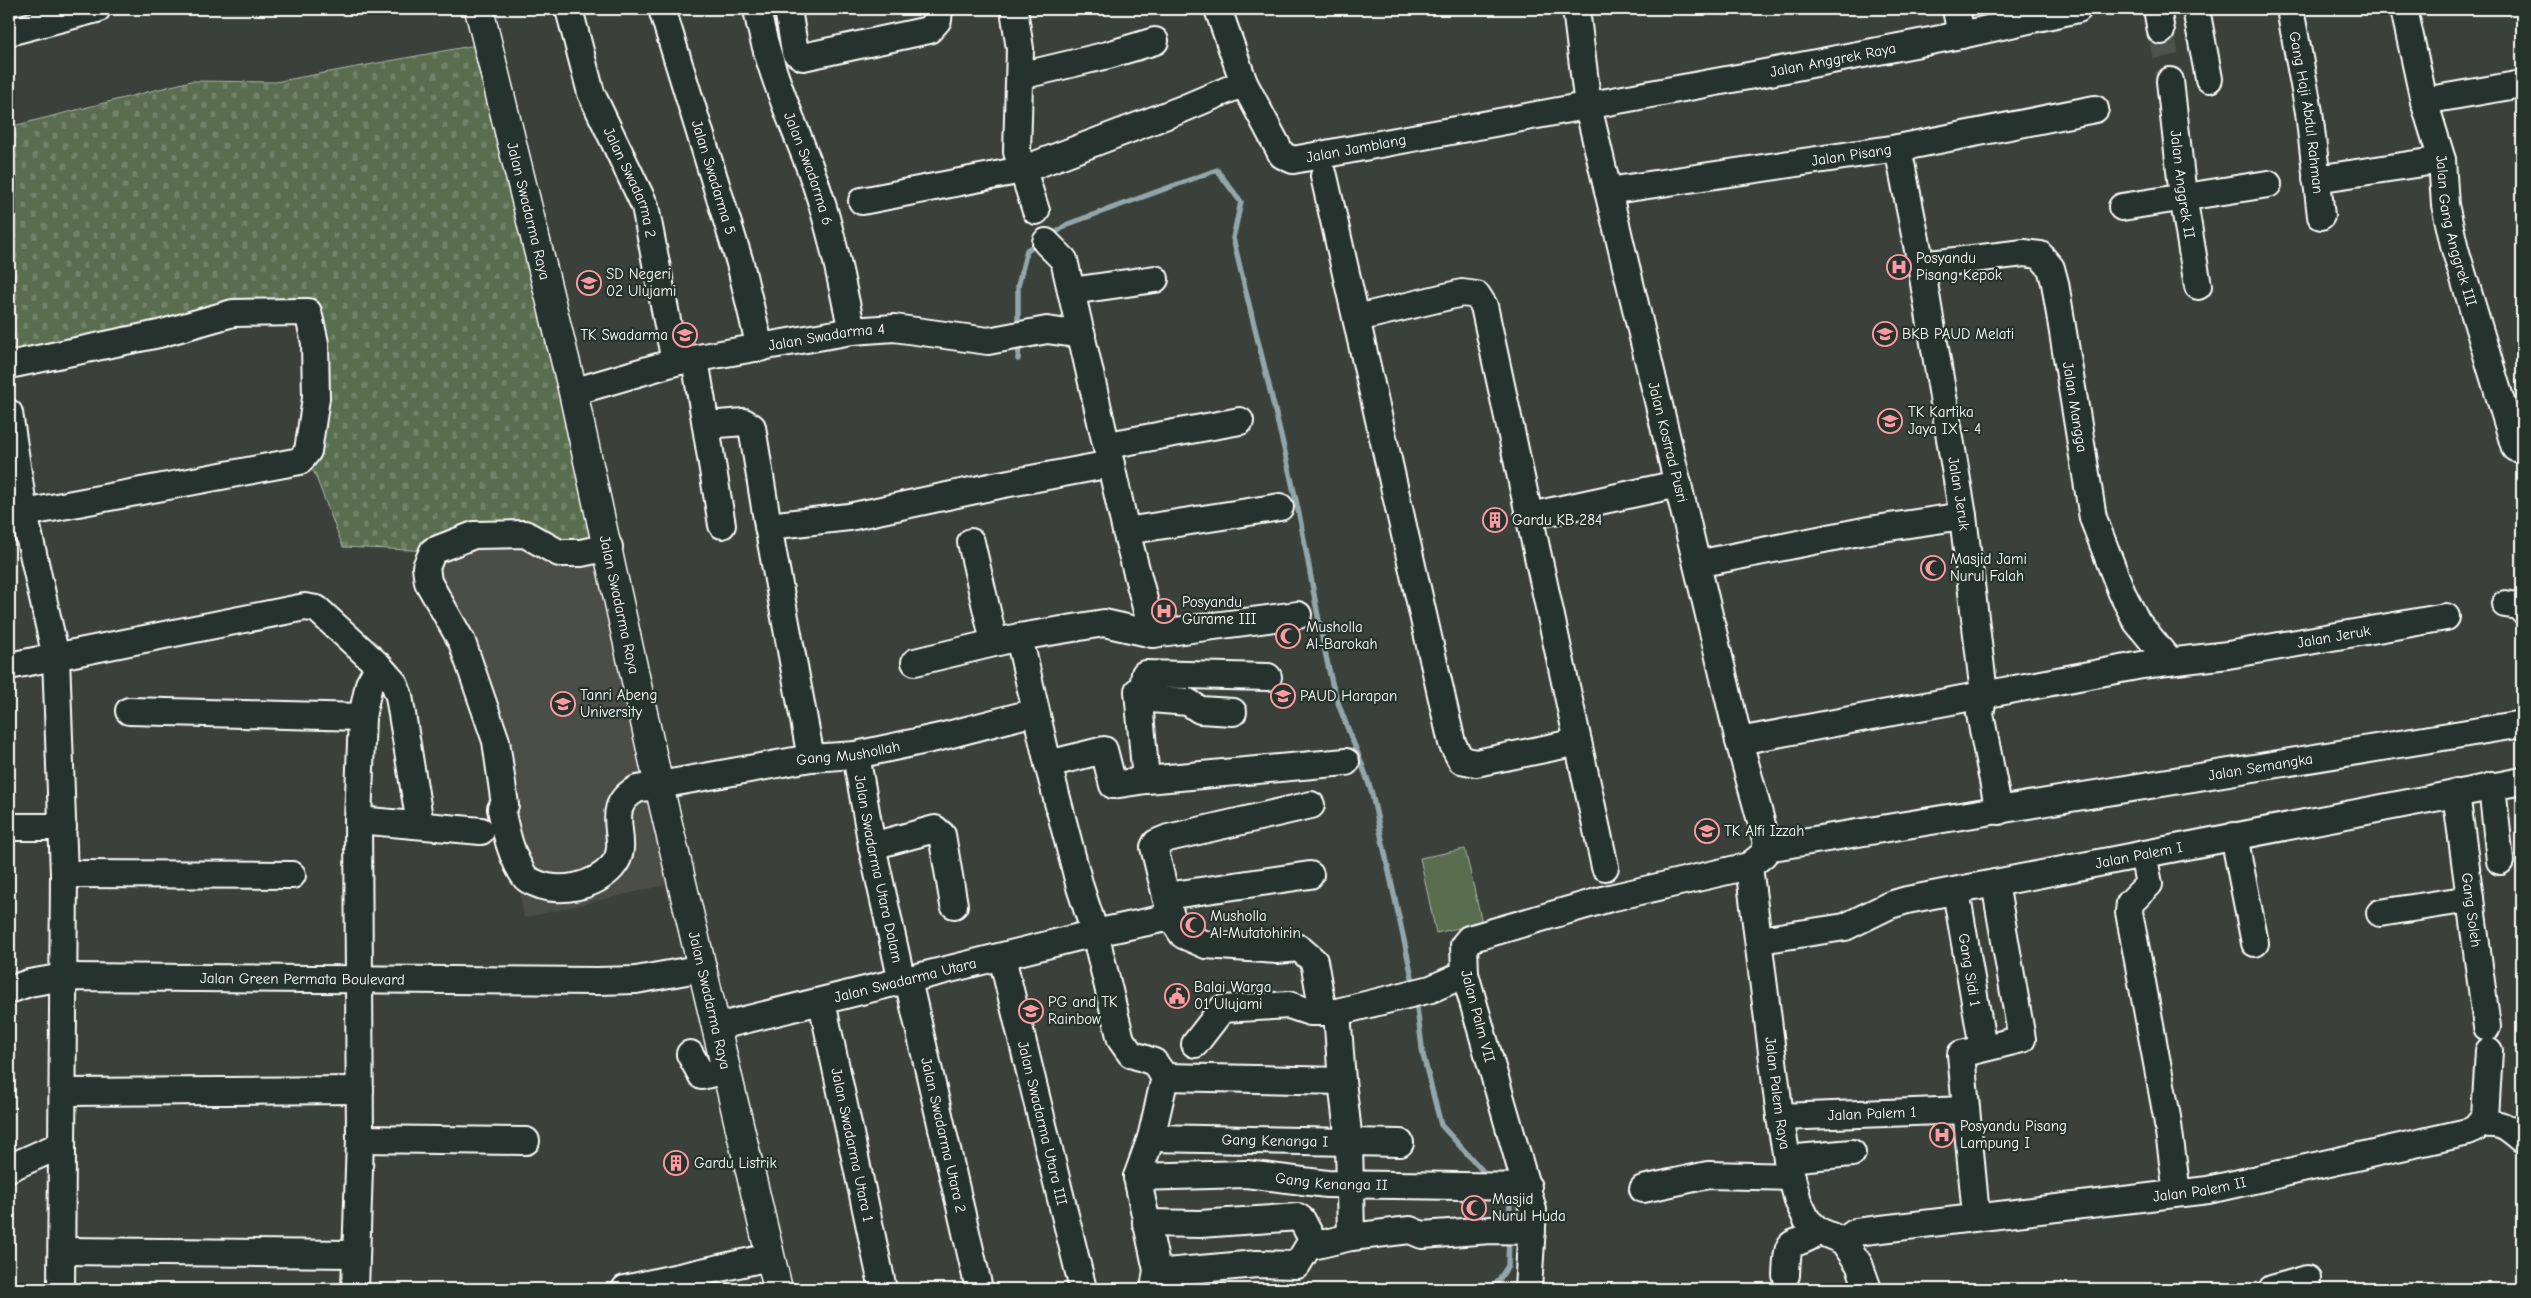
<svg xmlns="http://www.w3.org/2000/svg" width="2531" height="1298" viewBox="0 0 2531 1298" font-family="'Comic Neue',sans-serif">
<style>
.built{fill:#4c4d47}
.grass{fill:#5a6d50;stroke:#acb6a8}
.cemetery{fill:url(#cemetery-stones);stroke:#acb6a8}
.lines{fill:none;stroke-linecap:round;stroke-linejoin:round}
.stream{stroke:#93a6aa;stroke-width:5.5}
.minor-tunnel{stroke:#4e534e;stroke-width:26;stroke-dasharray:26 13;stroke-linecap:butt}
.minor-casing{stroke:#fff;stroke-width:30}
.major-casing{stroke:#fff;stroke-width:31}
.minor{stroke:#26332d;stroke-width:26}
.major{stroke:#26332d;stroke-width:28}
.labels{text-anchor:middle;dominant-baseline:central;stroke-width:4.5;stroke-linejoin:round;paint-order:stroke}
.street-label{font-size:15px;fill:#fff;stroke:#26332d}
.poi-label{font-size:15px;fill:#fff;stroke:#26332d;text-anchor:start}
</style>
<defs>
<pattern id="cemetery-stones" width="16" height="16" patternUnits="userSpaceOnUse" patternTransform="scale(1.25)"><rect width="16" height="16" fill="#5a6d50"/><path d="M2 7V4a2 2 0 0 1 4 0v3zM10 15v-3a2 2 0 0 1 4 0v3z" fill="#73836a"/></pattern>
</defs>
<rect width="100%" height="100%" fill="#3a403a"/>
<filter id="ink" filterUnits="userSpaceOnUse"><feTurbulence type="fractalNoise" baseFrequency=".02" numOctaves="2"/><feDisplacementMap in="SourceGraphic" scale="10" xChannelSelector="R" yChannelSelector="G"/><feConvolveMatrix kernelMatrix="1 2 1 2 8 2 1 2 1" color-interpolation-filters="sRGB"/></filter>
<g filter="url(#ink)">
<path class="built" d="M474,535L609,547L683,881L524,918L505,805L428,582L433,551Z"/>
<path class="grass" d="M1465,849L1482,923L1436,933L1420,858Z"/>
<path class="cemetery" d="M487,43L609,547L581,553L525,534L433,551L343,547L314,472L300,461L307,310L9,357V127L191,81L275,82Z"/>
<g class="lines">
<g class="stream">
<path d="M1049,237L1068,224L1217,170L1241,202L1233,238C1255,332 1280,425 1300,519C1311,574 1319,629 1332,683C1342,721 1361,755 1372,794L1414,986"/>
<path d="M1018,326V286L1027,250L1039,243"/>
<path d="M1018,359L1019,343"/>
<path d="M1416,1000L1423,1055L1441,1125L1490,1179"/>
<path d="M1503,1196L1510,1204L1509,1224"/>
<path d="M1493,1289L1508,1266L1509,1236"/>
</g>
<path class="minor-tunnel" d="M2161,31L2170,81"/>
<defs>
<g id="minor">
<path id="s1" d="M569,9L591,93L645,206L675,362"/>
<path id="s2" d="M662,9L740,263L760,348"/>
<path id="s3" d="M757,9C767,65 790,115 810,168C830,221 840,276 852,331"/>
<path d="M788,9L795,52L803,57L929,30L938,20L939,9"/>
<path d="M1014,9L1020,49L1017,152L1036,211"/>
<path id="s4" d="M1218,9L1244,83L1282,155L1293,160L1770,72L1961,35L2078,9"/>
<path d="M1956,9L1961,35"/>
<path d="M2157,9L2161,31"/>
<path d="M2196,9L2209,79"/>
<path id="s5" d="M2290,9L2309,112L2321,216"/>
<path id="s6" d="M2404,9L2424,101L2442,160L2445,205L2455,249L2515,448"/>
<path d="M9,32L97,9"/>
<path d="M1020,76L1108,55L1155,41"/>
<path id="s7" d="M2170,81L2183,196L2198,286"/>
<path d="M2424,101L2522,84"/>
<path id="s8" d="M1898,148L1921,265L1963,516L1984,694L1980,714L1999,811"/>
<path d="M1324,176L1452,743L1461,760L1476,763L1578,742"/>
<path d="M2316,179L2442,160"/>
<path id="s9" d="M1608,191L1898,148L2095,109"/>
<path d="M862,201L1022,170L1180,110L1244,83"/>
<path d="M2122,207L2268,184"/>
<path d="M1046,242L1064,260L1126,531L1153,634L1104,623L1019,637L1048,764L1080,887L1095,933L1121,1040L1131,1054L1154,1062L1165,1077L1151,1138L1137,1177L1157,1270L1154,1289"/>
<path id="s10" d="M1921,265L2024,253L2040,255L2051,268L2055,283L2093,518L2122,593L2137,622L2169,661"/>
<path d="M1071,291L1155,279"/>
<path d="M1357,318L1462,293L1477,295L1484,306L1605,867"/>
<path d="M695,359L722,525"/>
<path d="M9,365L159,334L233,313L308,312L315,343L316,398L308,451L300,461L9,516"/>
<path id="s11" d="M573,392L675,362L852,331L894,328L988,341L1047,330L1082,335"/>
<path d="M9,413L24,513L56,657L64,874L61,1289"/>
<path d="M706,425L744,422L752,427L768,526L811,758"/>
<path d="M1108,445L1240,421"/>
<path d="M1530,516L1678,484"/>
<path d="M768,526L849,517L999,485L1111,464"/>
<path d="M1126,531L1280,507"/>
<path d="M971,542L994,642"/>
<path id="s12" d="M609,547L581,553H559L525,534L474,535L433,551L426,567L428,582L462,642L496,741L505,805L501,809C506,832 511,857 525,877C527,880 531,881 535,883C559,894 594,887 612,867C635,842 598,810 637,789L811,758L856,755L940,737L1035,712"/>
<path d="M1697,564L1869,530L1963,516"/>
<path d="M2505,604L2518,606L2522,610"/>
<path d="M1153,634L1298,615"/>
<path d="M915,662L1019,637"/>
<path d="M9,666L305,607L317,609L379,666L394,683L399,696L420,824"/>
<path d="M1139,698L1188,702L1200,710L1233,712"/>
<path d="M129,711L362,717"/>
<path id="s13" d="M1739,741L2142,665L2228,655L2446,617"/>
<path id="s14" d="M856,755L872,846L902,982"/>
<path d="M1048,764L1104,750L1113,785L1146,780L1346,762"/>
<path d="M1146,780L1138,691L1143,687L1145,674L1268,677"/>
<path d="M2492,786L2500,861"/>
<path id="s15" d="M2456,793L2487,1027"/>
<path d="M1311,805L1168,838L1156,843L1154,847L1171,917L1183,935L1206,945L1277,950L1299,948L1314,961L1323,1012"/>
<path d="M358,820L481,831"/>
<path d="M9,827H63"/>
<path d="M2234,836L2255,943"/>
<path d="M872,846L935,829L942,835L954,905"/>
<path id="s16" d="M1766,848L2522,724"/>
<path d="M2143,854L2149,884L2130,903L2129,912L2167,1117L2177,1193"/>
<path id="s17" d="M1749,866L1780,1117L1787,1159L1798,1201L1807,1220L1819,1231L1843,1241L1859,1264L1868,1289"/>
<path d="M64,874L292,875"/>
<path id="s18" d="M1956,891L1983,1048"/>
<path d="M1166,896L1310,875"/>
<path d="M2380,913L2470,899"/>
<path id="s19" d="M1760,940L1845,927L1890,905L1907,900L2522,781"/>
<path id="s20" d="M1002,957L1083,1289"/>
<path id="s21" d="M908,980L979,1289"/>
<path id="s22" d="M9,990L29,983L64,977L597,981L636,980L703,968"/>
<path id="s23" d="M822,1002L883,1289"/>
<path id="s24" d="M716,1027L1095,933L1171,917"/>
<path d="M1195,1044L1222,1009L1289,1005L1310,1012H1337L1431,989L1465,974"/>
<path d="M690,1054L702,1076L726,1070"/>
<path d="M1165,1077L1342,1081L1337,1012"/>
<path d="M1342,1081L1349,1142L1351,1237"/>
<path d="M63,1092L360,1090"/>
<path id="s25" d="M1780,1117L1966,1110"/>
<path d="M2480,1124C2503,1123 2505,1126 2522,1140"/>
<path id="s26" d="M1151,1138L1400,1143"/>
<path d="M360,1139L526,1141"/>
<path d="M1787,1159L1852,1153"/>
<path d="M9,1168L61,1145"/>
<path id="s27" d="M1137,1177L1246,1174L1327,1184L1528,1187"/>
<path d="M1643,1189L1708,1175L1792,1177"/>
<path d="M1976,1216L1961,1054L2022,1039L1995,883"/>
<path d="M1146,1223L1200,1224L1298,1217L1302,1220L1315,1245"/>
<path id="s28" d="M1843,1241L1856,1232L2208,1190L2468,1132L2475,1129L2485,1117L2489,1051"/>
<path d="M62,1251L356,1254"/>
<path d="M1157,1270L1166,1272L1257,1264L1297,1265L1308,1247L1351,1237L1410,1230L1422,1235L1491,1230L1532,1231"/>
<path d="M1786,1275C1788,1230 1790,1252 1819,1231"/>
<path d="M355,1289L360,1139L358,820L362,717L369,684L379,666"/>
<path d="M625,1289L770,1257"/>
<path d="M1528,1289L1533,1210L1465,974L1464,945L1469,939L1610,898L1749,866L1764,854L1767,843L1739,741L1608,191L1588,106L1576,9"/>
<path d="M2272,1289L2307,1279"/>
</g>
<g id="major">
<path id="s29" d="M479,9L573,392L659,786L778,1289"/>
</g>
</defs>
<use href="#minor" class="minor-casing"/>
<use href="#major" class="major-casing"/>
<use href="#minor" class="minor"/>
<use href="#major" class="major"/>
</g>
</g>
<defs>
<symbol id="hospital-ring" viewBox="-11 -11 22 22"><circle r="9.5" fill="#26332d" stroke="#ff9aa2" stroke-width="1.5"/><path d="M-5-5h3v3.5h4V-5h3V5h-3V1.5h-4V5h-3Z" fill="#ff9aa2"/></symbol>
<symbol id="school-ring" viewBox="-11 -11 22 22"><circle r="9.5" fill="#26332d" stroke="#ff9aa2" stroke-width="1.5"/><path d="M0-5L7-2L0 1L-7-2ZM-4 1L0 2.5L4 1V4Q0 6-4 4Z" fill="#ff9aa2"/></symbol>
<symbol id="building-ring" viewBox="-11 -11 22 22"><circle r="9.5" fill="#26332d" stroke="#ff9aa2" stroke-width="1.5"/><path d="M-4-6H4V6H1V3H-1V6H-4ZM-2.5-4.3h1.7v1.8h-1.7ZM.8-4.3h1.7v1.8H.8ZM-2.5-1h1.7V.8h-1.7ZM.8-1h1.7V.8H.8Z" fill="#ff9aa2"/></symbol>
<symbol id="mosque-ring" viewBox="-11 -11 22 22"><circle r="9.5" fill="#26332d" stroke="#ff9aa2" stroke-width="1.5"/><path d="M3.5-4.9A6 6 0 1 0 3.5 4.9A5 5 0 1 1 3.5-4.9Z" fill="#ff9aa2"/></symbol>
<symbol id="university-ring" viewBox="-11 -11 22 22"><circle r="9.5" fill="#26332d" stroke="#ff9aa2" stroke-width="1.5"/><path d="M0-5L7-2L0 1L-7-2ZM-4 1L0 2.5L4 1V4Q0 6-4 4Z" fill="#ff9aa2"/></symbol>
<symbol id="civic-ring" viewBox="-11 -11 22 22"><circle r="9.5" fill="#26332d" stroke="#ff9aa2" stroke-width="1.5"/><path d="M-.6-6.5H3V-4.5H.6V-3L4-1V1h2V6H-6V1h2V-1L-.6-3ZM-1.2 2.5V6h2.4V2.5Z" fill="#ff9aa2"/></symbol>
</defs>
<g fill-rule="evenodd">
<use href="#hospital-ring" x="1885" y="253" width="28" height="28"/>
<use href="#school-ring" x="575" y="269" width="28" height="28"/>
<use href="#school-ring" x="1871" y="320" width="28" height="28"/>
<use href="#school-ring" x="671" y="321" width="28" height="28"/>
<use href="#school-ring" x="1876" y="407" width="28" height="28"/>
<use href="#building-ring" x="1481" y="506" width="28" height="28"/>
<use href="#mosque-ring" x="1919" y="554" width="28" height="28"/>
<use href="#hospital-ring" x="1150" y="597" width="28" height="28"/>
<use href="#mosque-ring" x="1274" y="622" width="28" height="28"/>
<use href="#school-ring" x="1269" y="682" width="28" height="28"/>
<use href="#university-ring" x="549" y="690" width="28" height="28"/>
<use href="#school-ring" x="1693" y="817" width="28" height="28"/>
<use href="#mosque-ring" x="1179" y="911" width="28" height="28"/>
<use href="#civic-ring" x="1163" y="982" width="28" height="28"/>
<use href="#school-ring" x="1017" y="997" width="28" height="28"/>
<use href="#hospital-ring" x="1928" y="1121" width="28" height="28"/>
<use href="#building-ring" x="662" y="1149" width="28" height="28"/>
<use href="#mosque-ring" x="1460" y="1194" width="28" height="28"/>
</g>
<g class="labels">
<g class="street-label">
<text stroke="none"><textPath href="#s4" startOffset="721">Jalan Anggrek Raya</textPath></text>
<text stroke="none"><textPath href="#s5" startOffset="105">Gang Haji Abdul Rahman</textPath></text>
<text stroke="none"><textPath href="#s4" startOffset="236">Jalan Jamblang</textPath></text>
<text stroke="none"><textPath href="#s9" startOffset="246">Jalan Pisang</textPath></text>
<text stroke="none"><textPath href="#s3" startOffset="168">Jalan Swadarma 6</textPath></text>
<text stroke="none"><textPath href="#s2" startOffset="176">Jalan Swadarma 5</textPath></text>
<text stroke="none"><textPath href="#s1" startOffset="185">Jalan Swadarma 2</textPath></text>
<text stroke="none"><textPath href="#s7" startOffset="104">Jalan Anggrek II</textPath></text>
<text stroke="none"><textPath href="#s29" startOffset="208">Jalan Swadarma Raya</textPath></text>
<text stroke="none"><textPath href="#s6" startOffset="228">Jalan Gang Anggrek III</textPath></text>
<text stroke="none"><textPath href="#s11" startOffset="260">Jalan Swadarma 4</textPath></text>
<text stroke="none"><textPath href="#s10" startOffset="278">Jalan Mangga</textPath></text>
<text transform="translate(1668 442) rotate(76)">Jalan Kostrad Pusri</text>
<text stroke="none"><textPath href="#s8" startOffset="351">Jalan Jeruk</textPath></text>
<text stroke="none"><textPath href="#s29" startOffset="612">Jalan Swadarma Raya</textPath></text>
<text stroke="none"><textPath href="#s13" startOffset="604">Jalan Jeruk</textPath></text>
<text stroke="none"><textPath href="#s12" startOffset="931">Gang Mushollah</textPath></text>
<text stroke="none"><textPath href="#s16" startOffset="501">Jalan Semangka</textPath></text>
<text stroke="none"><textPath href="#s19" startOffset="390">Jalan Palem I</textPath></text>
<text stroke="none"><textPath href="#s14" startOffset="116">Jalan Swadarma Utara Dalam</textPath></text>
<text stroke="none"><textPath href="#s15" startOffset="118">Gang Soleh</textPath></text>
<text stroke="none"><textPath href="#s18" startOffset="80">Gang Sidi 1</textPath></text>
<text stroke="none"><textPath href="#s22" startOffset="295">Jalan Green Permata Boulevard</textPath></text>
<text stroke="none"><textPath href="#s24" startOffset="195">Jalan Swadarma Utara</textPath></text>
<text stroke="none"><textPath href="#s29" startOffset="1018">Jalan Swadarma Raya</textPath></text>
<text transform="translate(1478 1016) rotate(75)">Jalan Palm VII</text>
<text stroke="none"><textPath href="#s17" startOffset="229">Jalan Palem Raya</textPath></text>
<text stroke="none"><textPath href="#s25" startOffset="92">Jalan Palem 1</textPath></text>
<text stroke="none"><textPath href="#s20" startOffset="171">Jalan Swadarma Utara III</textPath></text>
<text stroke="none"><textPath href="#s21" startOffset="159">Jalan Swadarma Utara 2</textPath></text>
<text stroke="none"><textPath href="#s26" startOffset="124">Gang Kenanga I</textPath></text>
<text stroke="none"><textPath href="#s23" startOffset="146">Jalan Swadarma Utara 1</textPath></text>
<text stroke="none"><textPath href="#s27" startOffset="195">Gang Kenanga II</textPath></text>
<text stroke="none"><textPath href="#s28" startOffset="362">Jalan Palem II</textPath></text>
</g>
<g class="poi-label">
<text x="1916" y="258">Posyandu<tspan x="1916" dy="17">Pisang Kepok</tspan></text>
<text x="606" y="274">SD Negeri<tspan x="606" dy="17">02 Ulujami</tspan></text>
<text x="1902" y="334">BKB PAUD Melati</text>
<text x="668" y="335" text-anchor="end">TK Swadarma</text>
<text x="1908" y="412">TK Kartika<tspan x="1908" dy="17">Jaya IX - 4</tspan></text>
<text x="1512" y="520">Gardu KB 284</text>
<text x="1950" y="559">Masjid Jami<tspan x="1950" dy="17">Nurul Falah</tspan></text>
<text x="1182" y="602">Posyandu<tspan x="1182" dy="17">Gurame III</tspan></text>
<text x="1306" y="627">Musholla<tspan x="1306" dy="17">Al-Barokah</tspan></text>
<text x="580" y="695">Tanri Abeng<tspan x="580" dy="17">University</tspan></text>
<text x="1300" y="696">PAUD Harapan</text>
<text x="1724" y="831">TK Alfi Izzah</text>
<text x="1210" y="916">Musholla<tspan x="1210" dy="17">Al-Mutatohirin</tspan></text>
<text x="1194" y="987">Balai Warga<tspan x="1194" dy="17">01 Ulujami</tspan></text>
<text x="1048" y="1002">PG and TK<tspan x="1048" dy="17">Rainbow</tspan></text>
<text x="1960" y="1126">Posyandu Pisang<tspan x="1960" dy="17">Lampung I</tspan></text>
<text x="694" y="1163">Gardu Listrik</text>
<text x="1492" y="1199">Masjid<tspan x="1492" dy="17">Nurul Huda</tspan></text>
</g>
</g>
<rect width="2531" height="1298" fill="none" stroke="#26332d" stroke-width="30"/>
<rect x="15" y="15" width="2501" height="1268" fill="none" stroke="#fff" stroke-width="2" filter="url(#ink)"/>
</svg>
